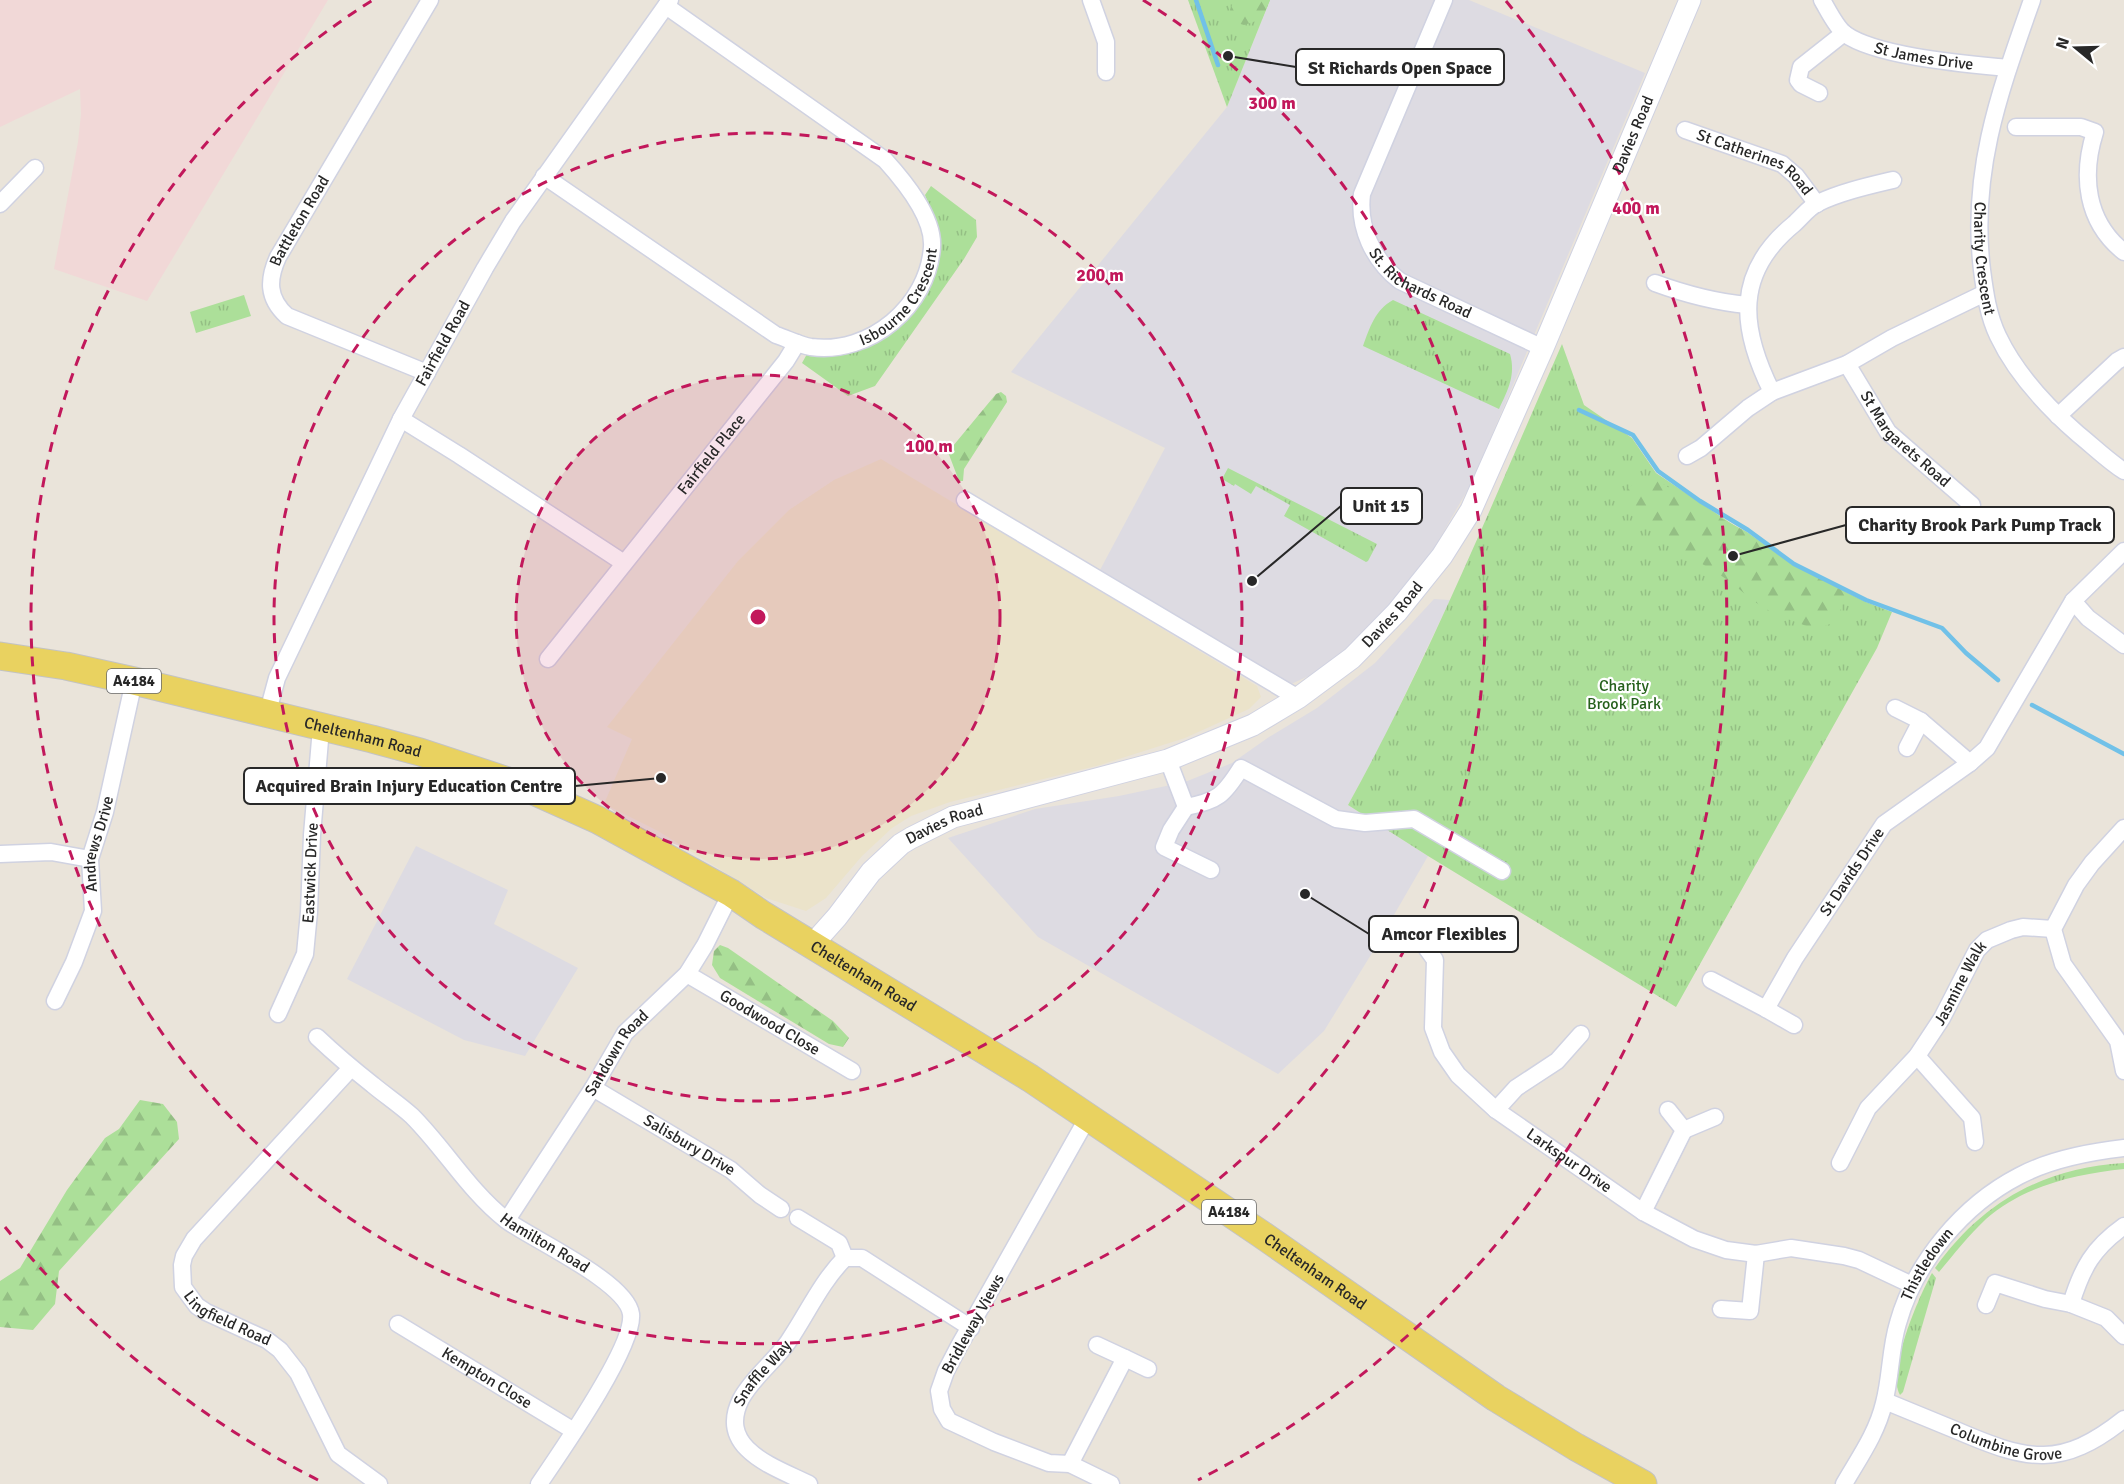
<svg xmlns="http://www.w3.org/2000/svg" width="2124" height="1484" viewBox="0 0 2124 1484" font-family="Signika,sans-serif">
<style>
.industrial{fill:#dddbe2}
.education{fill:#ebe3ca}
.medical{fill:#f1d8d7}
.grass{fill:url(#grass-tufts)}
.forest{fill:url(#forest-firs)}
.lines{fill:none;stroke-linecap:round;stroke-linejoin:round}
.stream{stroke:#71c1e8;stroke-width:4.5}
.minor-casing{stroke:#d0d2e1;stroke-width:19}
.tertiary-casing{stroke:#d0d2e1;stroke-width:23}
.primary-casing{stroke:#c3c3c3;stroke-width:29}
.minor{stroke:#fff;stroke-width:16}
.tertiary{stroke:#fff;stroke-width:21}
.primary{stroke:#e9d260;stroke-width:27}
.ring{fill:none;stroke:#c2185b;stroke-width:3;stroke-dasharray:10 8}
.labels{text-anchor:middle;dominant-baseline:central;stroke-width:4.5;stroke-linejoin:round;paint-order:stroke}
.shield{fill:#fff;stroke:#686868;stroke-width:1.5}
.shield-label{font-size:15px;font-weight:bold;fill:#282828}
.street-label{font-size:16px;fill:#282828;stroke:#fff}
.park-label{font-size:16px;fill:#26611c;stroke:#fff}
.centre{fill:#c2185b;stroke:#fff;stroke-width:3}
.ring-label{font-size:18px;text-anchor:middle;font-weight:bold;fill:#c2185b;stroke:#fff;stroke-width:4.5;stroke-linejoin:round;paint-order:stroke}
.leader{fill:none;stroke:#282828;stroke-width:2}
.callout-dot{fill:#282828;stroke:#fff;stroke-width:2}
.callout{fill:#fff;stroke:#282828;stroke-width:2}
.callout-label{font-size:18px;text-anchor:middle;font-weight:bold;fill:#282828}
</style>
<defs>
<pattern id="grass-tufts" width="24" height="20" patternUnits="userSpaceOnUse" patternTransform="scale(1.5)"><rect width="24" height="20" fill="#acdf99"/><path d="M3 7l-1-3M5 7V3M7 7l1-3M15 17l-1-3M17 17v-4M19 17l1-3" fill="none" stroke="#94bf84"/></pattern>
<pattern id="forest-firs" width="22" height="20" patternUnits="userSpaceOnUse" patternTransform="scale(1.5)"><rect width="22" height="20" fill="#acdf99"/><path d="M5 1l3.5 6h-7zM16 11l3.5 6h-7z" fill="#94bf84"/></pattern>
</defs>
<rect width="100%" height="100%" fill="#eae4da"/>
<g class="industrial">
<path d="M1270,0H1469L1645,73L1471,484L1430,555L1400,595L1366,631L1320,671L1291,684L1100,570L1165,448L1011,372L1227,107Z"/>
<path d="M1434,599L1450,600L1382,743L1348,805L1428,856L1372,953L1324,1031L1278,1074L1038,937L948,838L1035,809L1119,796L1185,782L1232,763L1269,737L1317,708L1375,663Z"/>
<path d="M416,846L508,890L494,924L578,968L525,1056L464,1040L347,979Z"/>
</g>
<path class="education" d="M881,459L1257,686L1261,697L1249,709L1185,738L1100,765L950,802L911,816L892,828L862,856L826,898L806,911L766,898L658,831L604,804L632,739L607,727L738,561L789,510L834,480Z"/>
<path class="medical" d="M0,0H328L147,301L54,269L78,142L81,114L80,89L0,127Z"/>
<g class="grass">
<path d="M1188,0H1270L1227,107Z"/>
<path d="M931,186L976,220L977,237L964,259L875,386L848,396L802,363L807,354L844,355L883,339L902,324L940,245L938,229L925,195Z"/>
<path d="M244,295L251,316L196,333L190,312Z"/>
<path d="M1393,300L1510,354C1516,375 1508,390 1499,409L1363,346C1370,327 1375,310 1393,300Z"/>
<path d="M1562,344L1584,405L1632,438L1656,473L1793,565L1866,602L1892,612L1877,648L1676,1007L1428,856L1348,805C1430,657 1494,499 1562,344Z"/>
<path d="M1228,468L1377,544L1368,561L1366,562L1284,516L1290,505L1256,486L1251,494L1235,484L1234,486L1222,479Z"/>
<path d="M2124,1163V1169C2076,1174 2023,1186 1986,1219C1969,1235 1954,1254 1939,1272L1935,1268C1982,1202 2043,1168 2124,1163Z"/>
<path d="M1932,1273L1936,1278L1903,1392L1900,1395C1886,1372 1919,1296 1932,1273Z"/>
</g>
<g class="forest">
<path d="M1234,0H1270L1262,19L1244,25L1234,22L1230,10Z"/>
<path d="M1001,392L1006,396L1007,402L964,469L963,481H959L948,452L996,394Z"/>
<path d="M1645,477L1657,480L1696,505L1747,532L1793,565L1846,592C1839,611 1842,624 1817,628C1810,629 1773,613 1766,609C1752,601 1741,590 1729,581C1705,564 1678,551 1655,534C1646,528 1636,522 1630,513C1620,494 1628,485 1645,477Z"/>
<path d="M720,945L728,948L833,1021L849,1038L843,1047L829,1044L720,978L712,965L714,951Z"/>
<path d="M140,1100L163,1104L177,1122L179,1139L59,1271L55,1304L33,1330L0,1327V1281L20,1268L67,1190L105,1138L119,1129Z"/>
</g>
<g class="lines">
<g class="stream">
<path d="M1196,0L1218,65"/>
<path d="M1579,410L1633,435L1658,471L1700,501L1748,530L1794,564L1866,600L1942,628L1966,653L1998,680"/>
<path d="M2032,705L2124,754"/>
</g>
<defs>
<g id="minor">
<path d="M1091,0L1106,42V72"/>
<path id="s1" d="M1444,0L1362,194C1358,228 1373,260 1400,281L1543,348"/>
<path id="s2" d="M1822,0C1828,10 1836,27 1845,34C1877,57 1968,64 2008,68"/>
<path id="s3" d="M2032,0C2000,91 1970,171 1982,270C1985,293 1988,315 1998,336C2016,374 2046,406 2078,434C2093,446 2108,461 2124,471"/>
<path d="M1819,93L1801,84L1798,80L1801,67L1844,33"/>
<path d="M2016,127H2081L2095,132C2081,176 2086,222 2124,252"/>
<path id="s4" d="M1685,130L1782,164L1796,176L1817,204"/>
<path id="s5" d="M544,176L776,335C788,339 799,345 811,347C870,355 928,306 932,247C934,217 904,181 885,160L666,6"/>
<path d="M0,204L35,168"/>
<path d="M1655,283C1685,294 1715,302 1747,305"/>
<path id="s6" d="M1847,364L1888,432L1972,505"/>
<path id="s7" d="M427,373L287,316C267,298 268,279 278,257L430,0"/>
<path d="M1772,392C1740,328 1734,273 1794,224C1802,217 1809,207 1818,203C1841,192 1868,186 1893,180"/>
<path d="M2058,416L2117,361L2124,357"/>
<path d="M401,419L459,455L624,563"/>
<path d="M1687,456L1701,448L1748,408L1772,392L1847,364L1892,338L1985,293"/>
<path d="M965,500L1298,698"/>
<path d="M2073,601L2088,618L2124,645"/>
<path id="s8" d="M548,659L786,361L797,343"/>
<path d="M1895,708L1921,721L1970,763"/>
<path id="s9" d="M267,715L277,678L401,419L485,268L513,221L670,0"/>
<path d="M1907,748L1921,721"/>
<path d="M1168,760L1186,807L1171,830L1164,847L1211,870"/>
<path d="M1186,807C1218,801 1224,795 1241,768L1336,819L1365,823L1414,819L1502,871"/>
<path d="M2124,828L2092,863L2076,885L2053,929L2063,964L2118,1041L2124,1071"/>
<path d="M0,854L51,852L90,859"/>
<path id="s10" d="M1420,939L1435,960L1433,1028L1442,1052L1458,1075L1496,1110L1643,1212L1694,1239L1726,1250L1756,1254L1791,1248L1844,1256L1859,1260L1912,1285"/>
<path id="s11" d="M687,974L852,1071"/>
<path d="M1711,980L1766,1009L1794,1025"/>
<path id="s12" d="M55,1001L74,962L93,911L90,859L105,812L134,681"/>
<path id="s13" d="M1766,1009L1795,958L1884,824L1970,763L1987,748L2073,601L2124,551"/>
<path id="s14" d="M278,1014L305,954L309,912L312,835L321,728"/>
<path id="s15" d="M317,1037C335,1054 354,1070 373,1085C385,1095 400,1105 412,1116C445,1149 469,1191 506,1220C532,1239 627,1282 631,1314C635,1346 560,1453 539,1484"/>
<path d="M1917,1056L1972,1118L1975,1142"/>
<path id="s16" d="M351,1068L194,1239L184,1256L182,1265L183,1287L191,1298L197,1306L206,1312L267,1340L280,1350L298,1373L338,1454L379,1484"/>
<path id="s17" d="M593,1088L731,1170L760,1195L781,1209"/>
<path d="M1496,1110L1516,1088L1557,1061L1581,1034"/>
<path d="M1088,1117L959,1346L946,1371L939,1391L942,1409L949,1421L994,1442L1049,1463L1070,1464L1111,1484"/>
<path d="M1684,1130L1715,1117"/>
<path id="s18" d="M1840,1163L1868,1108L1917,1056L1942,1018L1977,950L1987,940L2011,930L2023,927L2053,929"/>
<path d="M1643,1212L1684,1130L1668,1110"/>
<path d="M798,1218L839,1243L845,1258"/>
<path id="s19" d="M507,1220L593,1088L625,1033L687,974L705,945L731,893"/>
<path d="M2071,1304C2082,1268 2093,1248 2124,1226"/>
<path d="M1986,1305L1995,1283L2045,1299L2071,1304L2106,1318L2124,1336"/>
<path d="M1721,1309L1750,1311L1756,1254"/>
<path id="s20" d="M398,1324L574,1431"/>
<path d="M1125,1358L1148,1369"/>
<path id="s21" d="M1885,1401C1909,1411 1934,1421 1958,1431C2028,1461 2061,1469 2124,1419"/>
<path d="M1070,1464L1125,1358L1097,1345"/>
<path id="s22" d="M809,1484C775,1467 716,1449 741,1399C752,1378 774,1362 788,1342C807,1314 821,1282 845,1258H862L971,1328"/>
<path id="s23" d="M1844,1484C1859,1458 1877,1433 1884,1403C1891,1377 1890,1349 1898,1323C1915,1262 1963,1205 2019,1176C2051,1159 2089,1152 2124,1148"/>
</g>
<g id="tertiary">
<path id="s24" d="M812,945L837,917L871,872L901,844L911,838L953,817L1168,760L1253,725L1298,698L1352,658L1397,612L1442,556L1471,510L1543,348L1690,0"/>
</g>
<g id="primary">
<path id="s25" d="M0,656L66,666L134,681L372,739L420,752L520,785L598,820L731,893L763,915L1030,1078L1261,1234L1496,1398L1576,1447L1643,1484"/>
</g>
</defs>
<use href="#minor" class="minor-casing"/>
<use href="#tertiary" class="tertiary-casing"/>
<use href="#primary" class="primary-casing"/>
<use href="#minor" class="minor"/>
<use href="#tertiary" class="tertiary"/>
<use href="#primary" class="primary"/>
</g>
<circle cx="758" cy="617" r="242" fill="#c2185b" fill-opacity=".12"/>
<g class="ring">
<circle cx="758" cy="617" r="242"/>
<circle cx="758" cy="617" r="484"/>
<path d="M1143 0A727 727 0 1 1 373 0"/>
<path d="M318 1480A969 969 0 0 1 5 1227M1506 1A969 969 0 0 1 1198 1480"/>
</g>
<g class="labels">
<g class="shield">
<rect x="107" y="669" width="54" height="24" rx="4.5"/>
<rect x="1202" y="1200" width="54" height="24" rx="4.5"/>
</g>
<g class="shield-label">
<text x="134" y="681">A4184</text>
<text x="1229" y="1212">A4184</text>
</g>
<g class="street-label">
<text stroke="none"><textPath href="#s2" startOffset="124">St James Drive</textPath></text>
<text stroke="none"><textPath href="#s24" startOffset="1227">Davies Road</textPath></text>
<text stroke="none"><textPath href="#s4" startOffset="78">St Catherines Road</textPath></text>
<text stroke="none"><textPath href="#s7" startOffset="258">Battleton Road</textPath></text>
<text stroke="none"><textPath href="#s3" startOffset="266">Charity Crescent</textPath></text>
<text stroke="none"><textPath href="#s1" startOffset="328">St. Richards Road</textPath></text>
<text stroke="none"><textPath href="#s5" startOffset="430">Isbourne Crescent</textPath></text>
<text stroke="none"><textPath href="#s9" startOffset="412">Fairfield Road</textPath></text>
<text stroke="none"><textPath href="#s6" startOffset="96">St Margarets Road</textPath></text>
<text stroke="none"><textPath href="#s8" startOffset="262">Fairfield Place</textPath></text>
<text stroke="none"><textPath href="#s24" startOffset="687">Davies Road</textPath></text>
<text stroke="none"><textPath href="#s25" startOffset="372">Cheltenham Road</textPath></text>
<text stroke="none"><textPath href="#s24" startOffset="183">Davies Road</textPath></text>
<text stroke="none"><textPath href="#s12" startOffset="166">Andrews Drive</textPath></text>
<text stroke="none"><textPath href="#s13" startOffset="162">St Davids Drive</textPath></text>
<text stroke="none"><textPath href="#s14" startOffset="147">Eastwick Drive</textPath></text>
<text stroke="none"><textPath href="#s25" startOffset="930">Cheltenham Road</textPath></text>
<text stroke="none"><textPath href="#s18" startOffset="218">Jasmine Walk</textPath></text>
<text stroke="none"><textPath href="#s11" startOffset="96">Goodwood Close</textPath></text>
<text stroke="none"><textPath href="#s19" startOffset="200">Sandown Road</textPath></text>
<text stroke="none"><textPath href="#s17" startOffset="112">Salisbury Drive</textPath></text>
<text stroke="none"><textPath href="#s10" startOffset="288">Larkspur Drive</textPath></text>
<text stroke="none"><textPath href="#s15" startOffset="309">Hamilton Road</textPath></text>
<text stroke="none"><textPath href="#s23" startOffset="238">Thistledown</textPath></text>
<text stroke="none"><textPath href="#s25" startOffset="1470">Cheltenham Road</textPath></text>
<text stroke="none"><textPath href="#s16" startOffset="339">Lingfield Road</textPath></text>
<text transform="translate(973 1324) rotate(-61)">Bridleway Views</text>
<text stroke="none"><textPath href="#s22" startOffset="159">Snaffle Way</textPath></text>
<text stroke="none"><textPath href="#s20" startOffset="104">Kempton Close</textPath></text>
<text stroke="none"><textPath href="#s21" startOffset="129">Columbine Grove</textPath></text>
</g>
<g class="park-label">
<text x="1624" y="686">Charity<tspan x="1624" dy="18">Brook Park</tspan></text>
</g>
</g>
<circle cx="758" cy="617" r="9" class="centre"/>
<g class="ring-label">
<text x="1272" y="109">300 m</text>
<text x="1636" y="214">400 m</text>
<text x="1100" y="281">200 m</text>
<text x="929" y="452">100 m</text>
</g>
<path class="leader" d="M1228 56L1296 67M1252 581L1341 506M1733 556L1846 525M661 778L575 786M1305 894L1369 934"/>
<g class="callout-dot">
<circle cx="1228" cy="56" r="6"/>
<circle cx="1252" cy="581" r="6"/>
<circle cx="1733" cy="556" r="6"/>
<circle cx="661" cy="778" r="6"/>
<circle cx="1305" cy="894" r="6"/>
</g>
<g class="callout">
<rect x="1296" y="49" width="208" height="36" rx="6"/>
<rect x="1341" y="488" width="81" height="36" rx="6"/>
<rect x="1846" y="507" width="268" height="36" rx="6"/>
<rect x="244" y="768" width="331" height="36" rx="6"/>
<rect x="1369" y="916" width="149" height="36" rx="6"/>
</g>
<g class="callout-label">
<text x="1400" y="74">St Richards Open Space</text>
<text x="1381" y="512">Unit 15</text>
<text x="1980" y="531">Charity Brook Park Pump Track</text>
<text x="409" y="792">Acquired Brain Injury Education Centre</text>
<text x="1444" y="940">Amcor Flexibles</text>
</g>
<g transform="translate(2076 48) rotate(289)" stroke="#ffffff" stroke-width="4.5" paint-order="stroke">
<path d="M0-4.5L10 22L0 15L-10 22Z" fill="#282828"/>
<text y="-9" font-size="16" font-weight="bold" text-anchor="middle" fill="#282828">N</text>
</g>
</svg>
